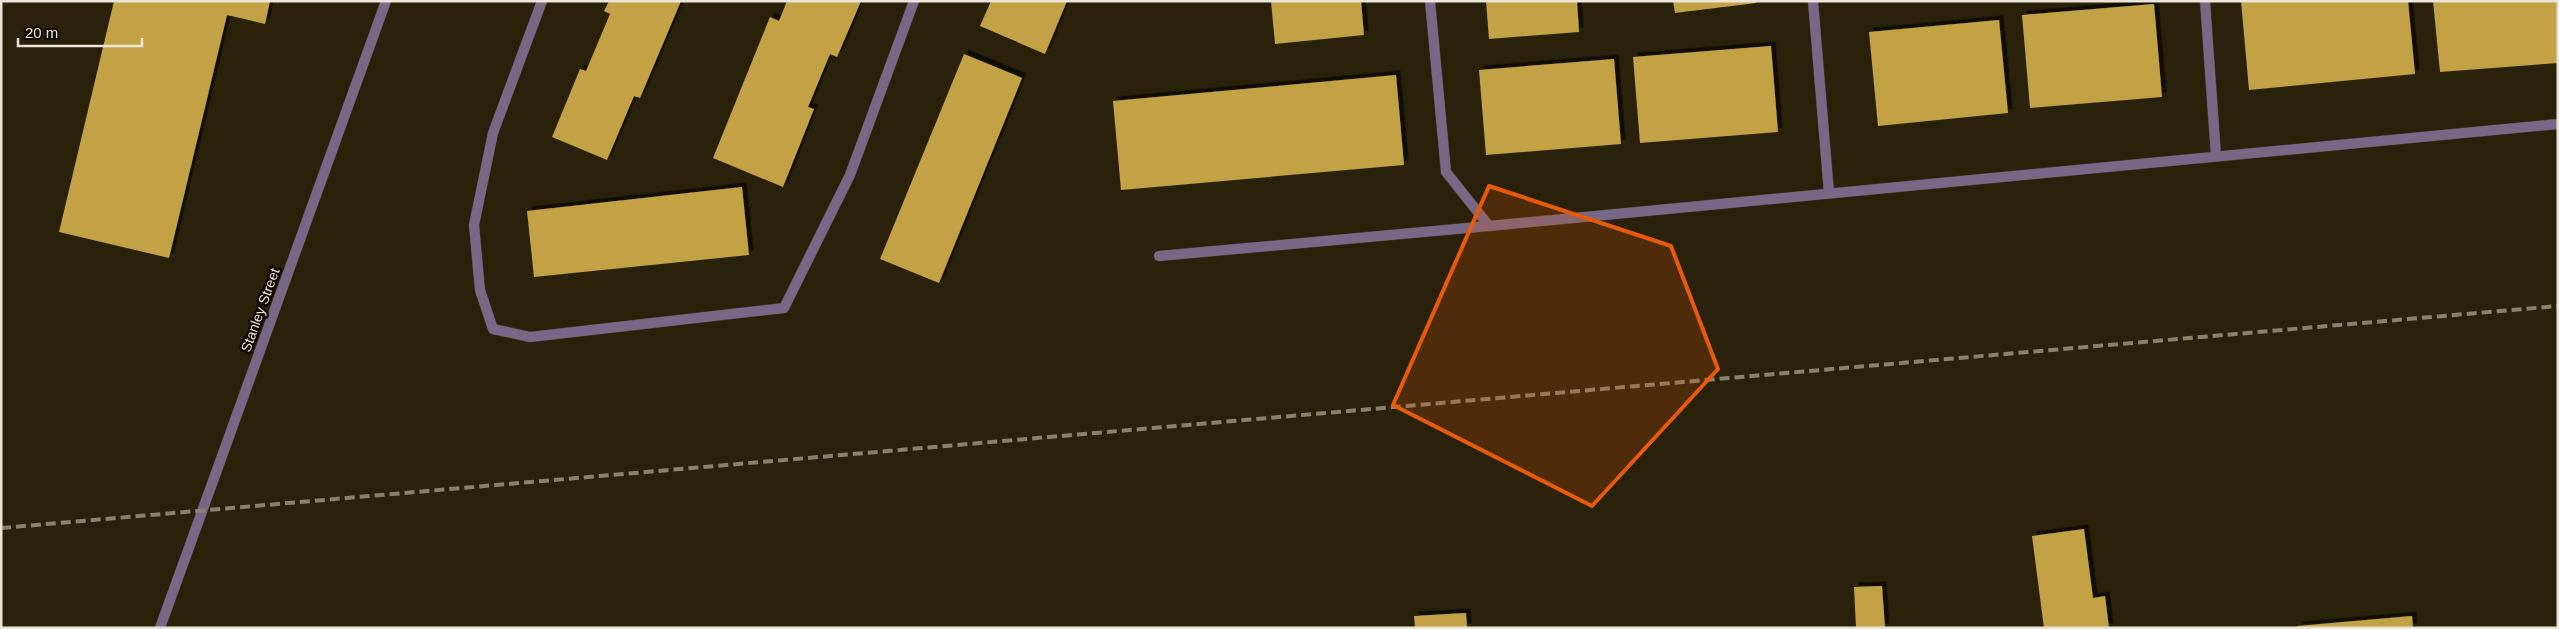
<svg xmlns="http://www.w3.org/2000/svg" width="2559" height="629" viewBox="0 0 2559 629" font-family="Helvetica,sans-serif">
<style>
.building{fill:#c3a144;filter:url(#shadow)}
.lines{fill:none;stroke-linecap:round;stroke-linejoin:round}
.service-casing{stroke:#443c27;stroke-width:11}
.tertiary-casing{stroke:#443c27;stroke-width:11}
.service{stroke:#776888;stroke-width:10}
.tertiary{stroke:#776888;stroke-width:10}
.rail{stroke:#88816f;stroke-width:4;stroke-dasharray:10 5;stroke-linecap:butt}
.marked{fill:#e8590c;fill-opacity:0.2;stroke:#e8590c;stroke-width:4;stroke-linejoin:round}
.labels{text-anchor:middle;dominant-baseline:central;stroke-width:5;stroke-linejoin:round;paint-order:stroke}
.street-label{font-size:14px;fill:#eae5d7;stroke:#0f0b03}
</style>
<defs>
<filter id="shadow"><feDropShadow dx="4.5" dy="-4.5" stdDeviation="0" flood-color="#0009"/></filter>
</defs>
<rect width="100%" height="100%" fill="#29210a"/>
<g class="building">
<path d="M114,1H270L265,24L227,15L169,258L59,232Z"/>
<path d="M609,1H681L640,98L634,96L607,160L552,137L580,69L586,71L610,14L604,11Z"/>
<path d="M787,1H861L837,57L830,54L808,107L814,109L783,187L713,158L770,17L779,21Z"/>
<path d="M991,1H1067L1045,54L980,26Z"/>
<path d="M1271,1H1361L1364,35L1275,44Z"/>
<path d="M1486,1H1577L1579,32L1489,39Z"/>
<path d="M1673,1H1756V3L1675,13Z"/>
<path d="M2241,1H2408L2415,74L2249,90Z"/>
<path d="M2433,1H2558V63L2440,72Z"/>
<path d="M2154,4L2162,97L2030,108L2022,15Z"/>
<path d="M1999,20L2008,113L1878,126L1869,32Z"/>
<path d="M1771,46L1778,132L1640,143L1633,57Z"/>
<path d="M964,54L1022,78L939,283L880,259Z"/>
<path d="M1614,59L1621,144L1486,155L1479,70Z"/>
<path d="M1396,75L1404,165L1121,190L1113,101Z"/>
<path d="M742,187L749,255L534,277L527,211Z"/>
<path d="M2084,529L2093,598L2105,596L2109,628H2044L2032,536Z"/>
<path d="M1882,586L1885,628H1856L1854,587Z"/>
<path d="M1466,613L1467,628H1415L1414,616Z"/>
<path d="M2412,616L2413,628H2297V626Z"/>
</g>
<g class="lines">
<defs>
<g id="service">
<path d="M542,1L493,133L474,225L480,290L493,329L530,337L784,308L850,175L914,1"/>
<path d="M1430,1L1446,172L1489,226L2558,124"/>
<path d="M1813,1L1829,193"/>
<path d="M2205,1L2216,156"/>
<path d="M1159,256L1489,226"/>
</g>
<path id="tertiary" d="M160,628L386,1"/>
</defs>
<use href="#service" class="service-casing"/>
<use href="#tertiary" class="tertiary-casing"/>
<use href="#service" class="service"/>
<use href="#tertiary" class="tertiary"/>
<path class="rail" d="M1,528L2558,306"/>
</g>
<path class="marked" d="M1489,186L1671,246L1718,369L1592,506L1393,405Z"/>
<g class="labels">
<g class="street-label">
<text transform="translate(260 310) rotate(-70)">Stanley Street</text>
</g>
</g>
<rect width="2559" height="629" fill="none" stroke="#eae5d7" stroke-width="5"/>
<path d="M18 38v8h124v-8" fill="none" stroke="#eae5d7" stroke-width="2.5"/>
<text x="25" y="38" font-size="15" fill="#eae5d7" stroke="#0f0b03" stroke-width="4" paint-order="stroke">20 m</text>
</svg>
